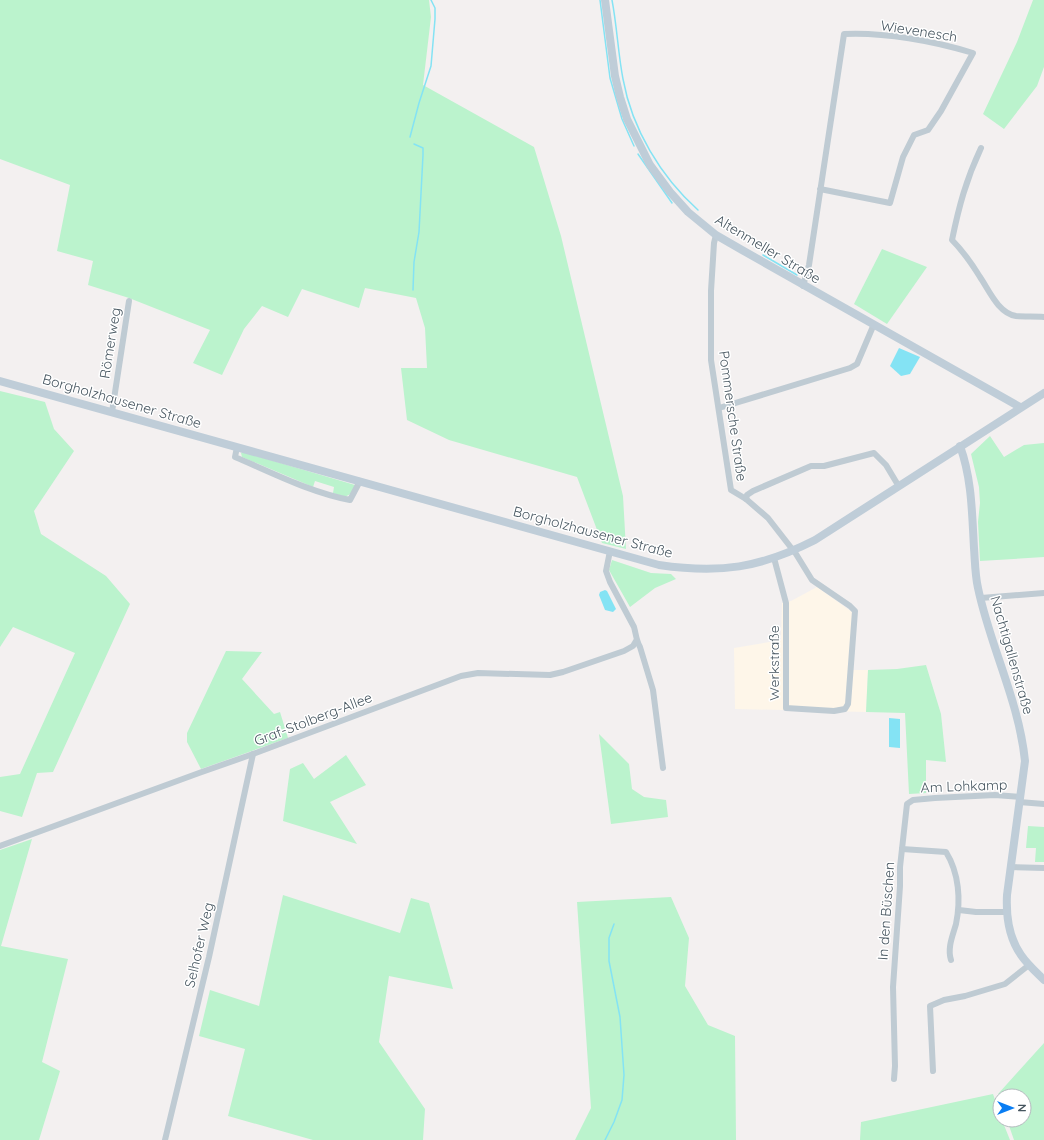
<svg xmlns="http://www.w3.org/2000/svg" width="1044" height="1140" viewBox="0 0 1044 1140" font-family="Quicksand,sans-serif">
<style>
.commercial{fill:#fef6e9}
.green{fill:#bbf3cd}
.water{fill:#84e3f4}
.lines{fill:none;stroke-linecap:round;stroke-linejoin:round}
.stream{stroke:#84e3f4;stroke-width:1.5}
.street{stroke:#bfcbd3;stroke-width:6}
.secondary{stroke:#bfcdd8;stroke-width:8}
.labels{text-anchor:middle;dominant-baseline:central;stroke-width:3;stroke-linejoin:round;paint-order:stroke}
.street-label{font-size:14px;fill:#46555f;stroke:#fff}
</style>
<rect width="100%" height="100%" fill="#f3f0f0"/>
<path class="commercial" d="M817,587L856,615L853,670H868L866,712L735,709L734,648L781,640L782,603L791,601Z"/>
<g class="green">
<path d="M0,0H429L431,17L423,85L534,147L561,236L623,496L626,549L602,543L577,477L449,440L407,420L401,368H427L425,328L416,298L365,288L359,308L302,289L288,317L262,306L244,329L222,375L193,363L210,330L129,298L88,285L93,261L57,251L70,185L0,159Z"/>
<path d="M1033,0H1044V67L1037,86L1004,129L983,114L1017,42Z"/>
<path d="M882,249L927,267L887,324L854,304Z"/>
<path d="M0,391L45,402L54,429L74,451L34,511L41,534L106,576L130,604L53,772L37,773L22,817L0,811V777L20,774L75,653L13,627L0,647Z"/>
<path d="M990,436L1004,457L1024,445L1044,443V557L980,561L978,522L980,503L979,487L971,454Z"/>
<path d="M243,452L355,485L352,493L345,497L333,493L334,487L315,481L313,487L242,457L241,453Z"/>
<path d="M612,560L651,573L671,574L676,579L655,588L630,607L609,570Z"/>
<path d="M226,651L262,652L242,679L274,714L280,712L288,738L201,769L187,742V733Z"/>
<path d="M926,665L941,714L946,762L926,760V793L909,794L905,713L866,712L868,670L897,669Z"/>
<path d="M599,734L629,764L632,789L644,797L666,800L668,817L611,824Z"/>
<path d="M346,755L366,785L330,802L357,844L283,821L290,769L303,763L314,779Z"/>
<path d="M1028,826L1044,827V862H1035L1036,848H1026Z"/>
<path d="M32,839L1,946L68,959L42,1062L60,1071L39,1140H0V850Z"/>
<path d="M283,895L400,933L411,898L429,903L453,989L389,976L379,1042L425,1109L423,1140H313L228,1116L245,1049L199,1036L210,990L259,1006Z"/>
<path d="M671,897L689,938L685,986L708,1025L735,1036L736,1140H575L591,1108L577,902Z"/>
<path d="M1044,1043V1140H1014L1007,1120H1024V1096H1000V1100L998,1094Z"/>
<path d="M993,1094L1000,1114V1120H1002L1010,1140H860L861,1122Z"/>
</g>
<g class="water">
<path d="M899,348L920,357L910,374L901,376L890,366Z"/>
<path d="M605,590L607,591L616,609L613,612L605,610L599,595L600,592Z"/>
<path d="M889,718L900,719V748L889,747Z"/>
</g>
<g class="lines">
<g class="stream">
<path d="M600,0L610,78L622,119L634,146"/>
<path d="M612,0C617,26 618,53 623,79C632,129 661,177 698,210"/>
<path d="M410,137L419,103L431,66L435,19V8L431,0"/>
<path d="M638,154L672,203"/>
<path d="M763,255L797,275"/>
<path d="M413,290L414,262L419,232L423,155V148L414,144"/>
<path d="M605,1140L614,1122L622,1100L624,1075L620,1017L609,961V938L614,924"/>
</g>
<g class="street">
<path d="M981,148C966,180 959,206 952,240C962,250 972,264 980,277C989,290 998,313 1016,316C1025,317 1035,316 1044,317"/>
<path d="M716,235L714,243L711,291V360L731,490L746,499L768,518L796,554L812,580L850,606L855,611L848,704L845,709L834,711L786,708V603L774,558"/>
<path d="M803,286L809,265L844,34C884,32 934,41 973,53L941,111L928,130L914,135L903,157L890,203L820,189"/>
<path d="M719,408L850,368L857,364L874,324"/>
<path d="M112,412L129,301"/>
<path d="M237,447L235,457C273,473 309,492 350,500L360,481"/>
<path d="M746,499L747,495L753,491L811,466H824L874,453L886,465L898,485"/>
<path d="M610,551L606,571L610,582L634,627C636,634 636,640 640,647L653,690L663,768"/>
<path d="M981,598L1044,593"/>
<path d="M1019,802L1044,804"/>
<path d="M0,846L199,773L253,754L461,676L478,673L550,675L563,672L624,651L633,646L636,641"/>
<path d="M902,849L946,852C959,873 961,900 956,924C953,935 947,948 951,960"/>
<path d="M1010,867L1044,868"/>
<path d="M959,910L976,912H1007"/>
<path d="M933,1071L930,1006L944,1000L965,996L1005,984L1029,965"/>
<path d="M894,1079L895,1066L893,987L900,886V867L907,804L913,800L935,798L995,795L1020,797"/>
<path d="M165,1140L209,957L253,754"/>
</g>
<g class="secondary">
<path d="M605,0L615,76L620,97L627,119L650,165L670,192L688,212L716,235L742,250L1020,407"/>
<path d="M0,381L659,565C720,574 760,568 815,540L1044,393"/>
<path d="M960,446C972,479 972,514 974,548C975,561 975,575 978,588C990,646 1019,701 1025,761L1007,895C1006,915 1009,938 1021,955C1027,964 1036,972 1044,980"/>
</g>
</g>
<g class="labels">
<g class="street-label">
<text transform="translate(919 31) rotate(9)">Wievenesch</text>
<text transform="translate(768 249) rotate(31)">Altenmeller Straße</text>
<text transform="translate(110 343) rotate(-81)">Römerweg</text>
<text transform="translate(122 401) rotate(16)">Borgholzhausener Straße</text>
<text transform="translate(733 416) rotate(82)">Pommersche Straße</text>
<text transform="translate(593 532) rotate(15)">Borgholzhausener Straße</text>
<text transform="translate(1012 655) rotate(74)">Nachtigallenstraße</text>
<text transform="translate(774 663) rotate(-90)">Werkstraße</text>
<text transform="translate(313 719) rotate(-21)">Graf-Stolberg-Allee</text>
<text transform="translate(964 786) rotate(-2)">Am Lohkamp</text>
<text transform="translate(886 911) rotate(-86)">In den Büschen</text>
<text transform="translate(199 945) rotate(-77)">Selhofer Weg</text>
</g>
</g>
<g transform="translate(1012 1108) rotate(90)"><circle r="19" fill="#ffffff" stroke="#b5bbbf"/>
<path d="M0-3L7 15L0 10L-7 15Z" fill="#097df3"/>
<text y="-6" font-size="11" font-weight="bold" text-anchor="middle" fill="#46555f">N</text>
</g>
</svg>
